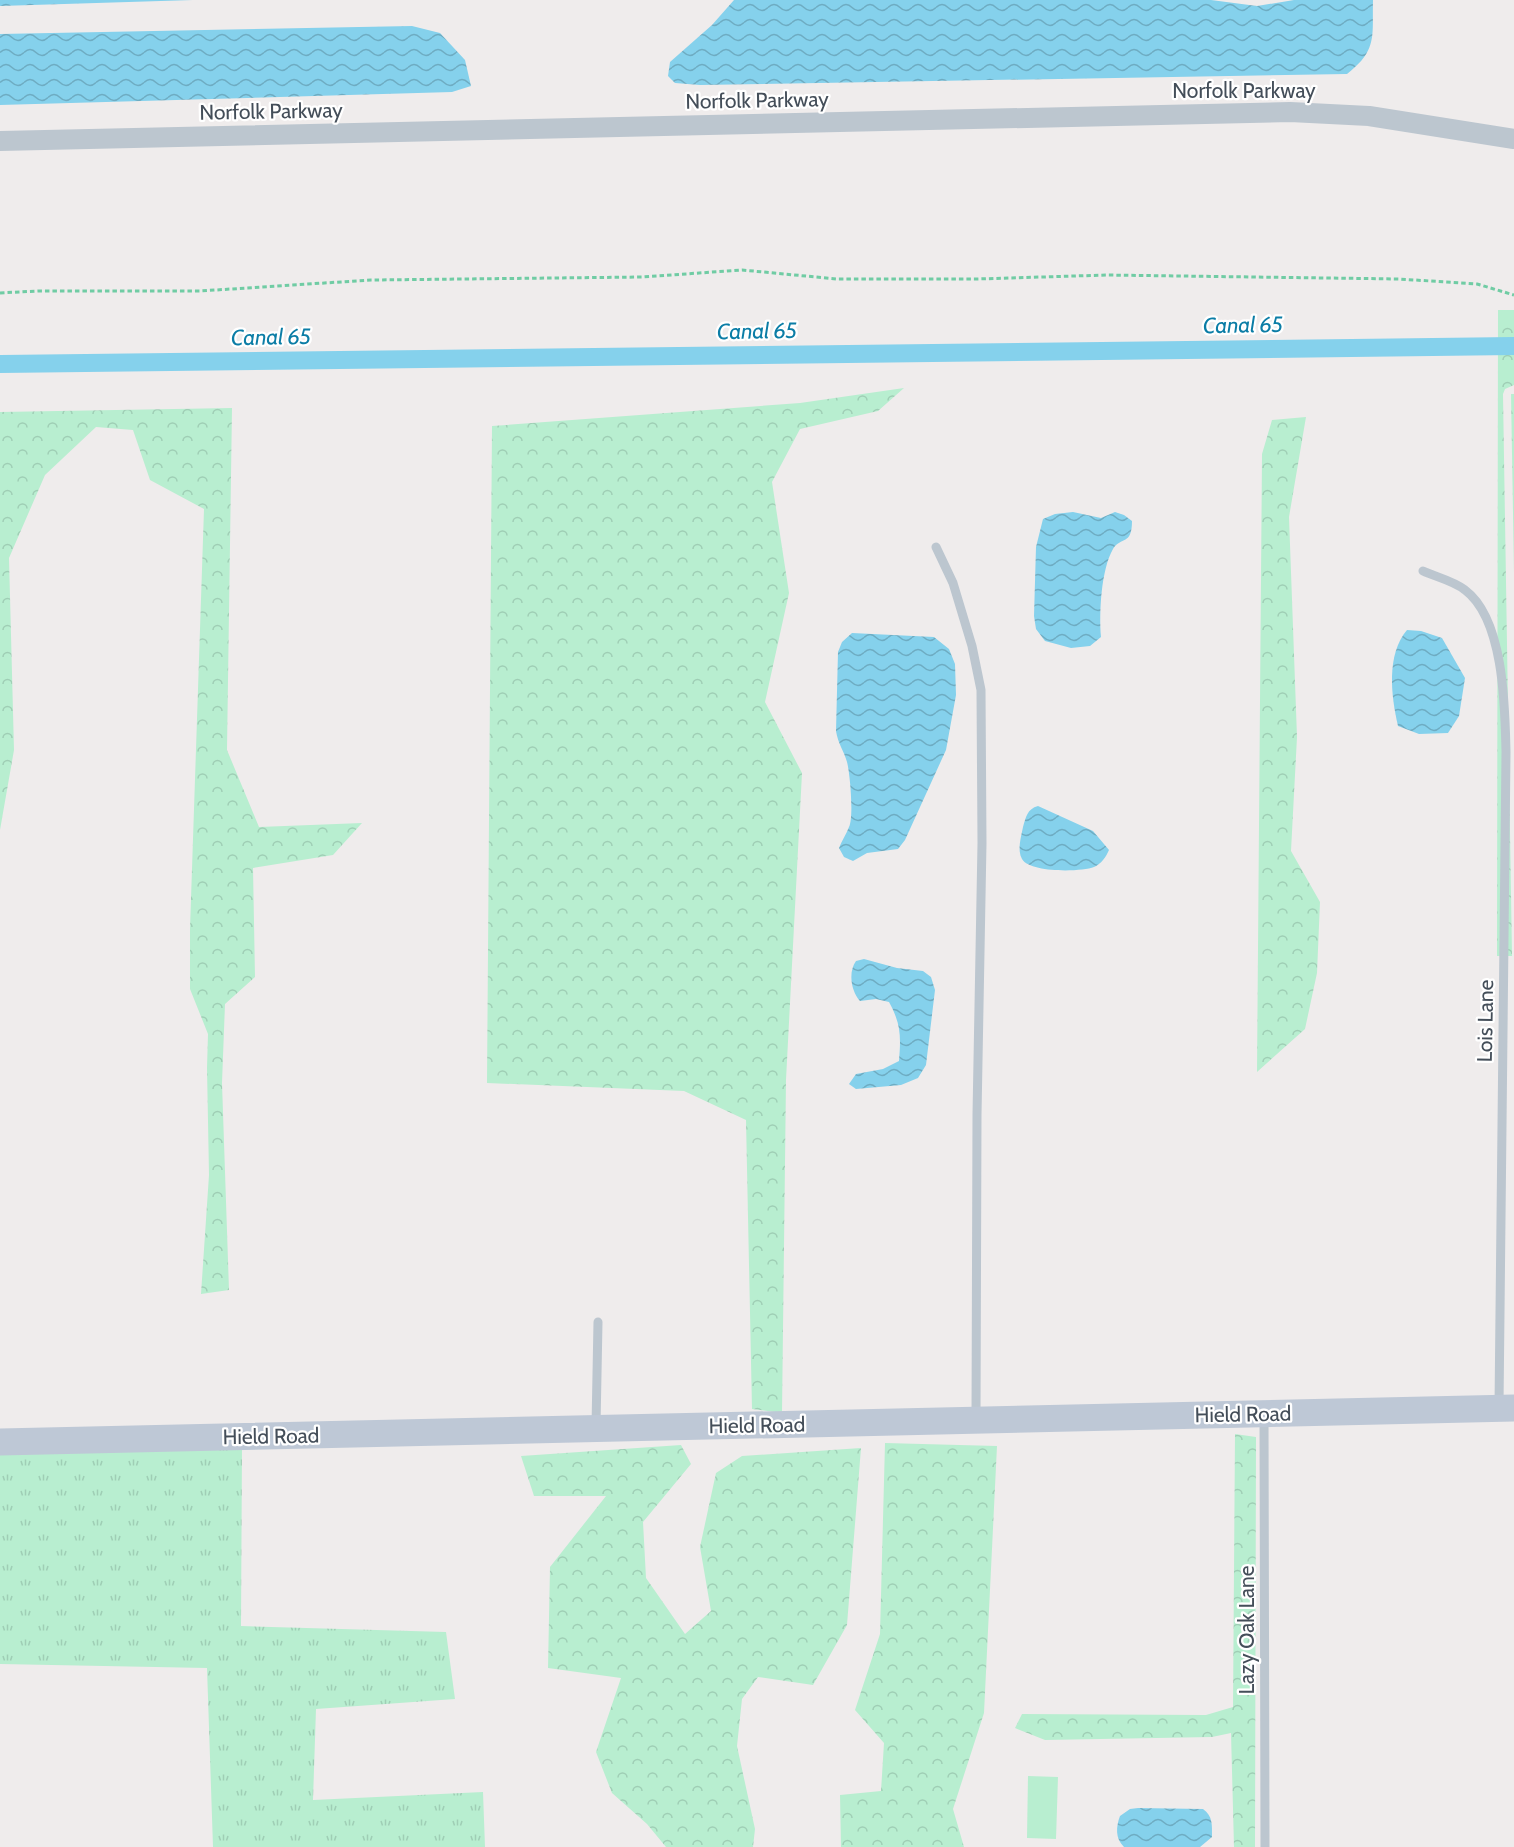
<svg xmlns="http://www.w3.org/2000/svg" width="1514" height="1847" viewBox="0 0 1514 1847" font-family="Cabin,sans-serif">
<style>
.grass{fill:url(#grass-tufts)}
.forest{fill:url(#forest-crowns)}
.park{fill:#b8eed0}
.water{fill:url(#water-waves)}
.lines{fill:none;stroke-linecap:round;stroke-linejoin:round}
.canal{stroke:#85d1ec;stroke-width:18}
.path{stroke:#70cca4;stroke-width:3;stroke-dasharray:4.5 3;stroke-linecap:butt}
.lane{stroke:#bcc6cf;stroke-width:9}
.street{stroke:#bcc6cf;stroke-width:20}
.secondary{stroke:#bec8d6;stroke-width:27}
.labels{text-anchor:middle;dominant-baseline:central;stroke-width:4.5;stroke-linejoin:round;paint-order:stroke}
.street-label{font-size:21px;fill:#444e59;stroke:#fff}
.water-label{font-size:22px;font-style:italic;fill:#0b7da6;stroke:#fff}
</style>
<defs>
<pattern id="grass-tufts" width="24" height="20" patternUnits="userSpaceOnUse" patternTransform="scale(1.5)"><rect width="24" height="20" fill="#b8eed0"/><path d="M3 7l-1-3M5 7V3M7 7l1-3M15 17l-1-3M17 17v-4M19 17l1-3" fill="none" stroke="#9fceb5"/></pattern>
<pattern id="forest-crowns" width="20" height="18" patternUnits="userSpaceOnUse" patternTransform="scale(1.5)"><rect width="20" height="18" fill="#b8eed0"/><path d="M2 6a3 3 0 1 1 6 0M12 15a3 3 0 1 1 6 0" fill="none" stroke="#9fceb5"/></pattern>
<pattern id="water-waves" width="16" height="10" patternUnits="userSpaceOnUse" patternTransform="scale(1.5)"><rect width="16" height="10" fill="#85d1ec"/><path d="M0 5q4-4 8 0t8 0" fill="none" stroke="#6eacc2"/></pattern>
</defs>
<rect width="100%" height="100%" fill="#efecec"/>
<path class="grass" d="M242,1447L241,1626L446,1632L455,1699L316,1709L313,1800L483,1792L485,1847H213L207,1668L0,1664V1452Z"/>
<g class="forest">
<path d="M1498,310H1514V385L1505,389L1503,394L1512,956H1497Z"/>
<path d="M904,388L878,411L800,429L772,482L789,593L765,702L802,773L786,1080L782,1413L752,1409L746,1120L684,1091L487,1083L492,426L800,403Z"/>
<path d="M1511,394H1514V573Z"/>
<path d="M232,408L227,750L259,827L362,823L333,855L253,868L255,977L225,1004L222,1083L229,1290L201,1294L209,1175L207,1068L208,1034L190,989V929L204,509L150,480L133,430L96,427L45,475L9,558L14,750L0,830V412Z"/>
<path d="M1306,417L1289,517L1297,737L1291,851L1320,902L1317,973L1305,1029L1257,1072L1262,454L1272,420Z"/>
<path d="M1235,1434L1256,1437L1255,1847H1234L1231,1733L1212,1737L1045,1740L1015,1728L1022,1714L1206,1715L1233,1707Z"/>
<path d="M885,1443L997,1446L984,1713L953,1809L964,1847H841L840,1795L881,1791L884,1743L855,1710L880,1634Z"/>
<path d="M681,1445L691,1464L643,1522L646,1578L685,1634L711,1611L700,1547L716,1473L742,1456L861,1448L847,1625L813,1685L758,1677L742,1699L737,1746L755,1829L753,1847H666L647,1824L612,1793L596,1752L621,1678L548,1668L550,1567L606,1496H534L521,1456Z"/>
</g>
<path class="park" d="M1028,1776L1058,1777L1056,1839L1027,1838Z"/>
<g class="water">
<path d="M0,0H193L0,6Z"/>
<path d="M734,0H1211L1257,6L1294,0H1373C1372,36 1378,50 1347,74L700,85L675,83L668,76L670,62L712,25Z"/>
<path d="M412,26L440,33L465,60L471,86L452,92L0,105V34Z"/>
<path d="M1073,512L1101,518L1115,512L1124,515L1132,521C1132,546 1121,536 1113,549C1101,570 1099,613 1101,637L1090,646L1071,648L1045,641L1036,629L1034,616L1036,547L1043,519L1055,514Z"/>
<path d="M1407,630L1421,631L1442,638L1465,678L1459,716L1448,733L1419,734L1398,726C1391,696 1386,655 1407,630Z"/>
<path d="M852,633L934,637L949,649L955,664L956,695L946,750L905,840L898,849L867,853L853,861L844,857L839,848C842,840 846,835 849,827C854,817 850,773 847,762C844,751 838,744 836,731L838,652L842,642Z"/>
<path d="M1038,806L1093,831L1109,850C1106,857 1101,864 1094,867C1081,872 1030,873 1022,859C1017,850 1021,837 1023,827C1026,817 1027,809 1038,806Z"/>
<path d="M864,959L897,968L923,971L931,977L935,990L926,1065L918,1078L901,1085L856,1089L849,1084L856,1074L883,1069L899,1061C901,1036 901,1024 889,1002L876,999L860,1001C851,991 848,972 856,961Z"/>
<path d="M1138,1808L1203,1809C1213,1816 1212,1825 1212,1837L1200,1847H1124C1115,1838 1116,1827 1120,1816L1130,1809Z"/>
</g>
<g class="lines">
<path class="canal" d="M0,364L1514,346"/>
<path class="path" d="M0,293L38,291H200L371,280L642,277L742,270L837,279H977L1107,275L1399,279L1477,284L1514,295"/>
<g class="lane">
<path d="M936,547L953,583L972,646L981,690L982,843L977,1115L976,1418"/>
<path d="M1423,571C1436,577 1454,581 1465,590C1504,619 1505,707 1506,752L1499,1406"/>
<path d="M1264,1416L1265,1847"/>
<path d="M596,1426L598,1322"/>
</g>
<path class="street" d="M0,141L1290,112L1369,116L1514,139"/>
<path class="secondary" d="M0,1442L1514,1408"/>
</g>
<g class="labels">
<g class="street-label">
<text x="1244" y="90">Norfolk Parkway</text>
<text transform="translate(757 100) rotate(-1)">Norfolk Parkway</text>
<text transform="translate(271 111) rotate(-1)">Norfolk Parkway</text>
<text transform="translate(1485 1021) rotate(-89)">Lois Lane</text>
<text transform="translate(1243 1414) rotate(-1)">Hield Road</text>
<text transform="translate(757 1425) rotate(-1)">Hield Road</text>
<text transform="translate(271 1436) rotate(-1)">Hield Road</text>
<text transform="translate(1246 1630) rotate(-90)">Lazy Oak Lane</text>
</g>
<g class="water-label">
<text transform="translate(1243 325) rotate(-1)">Canal 65</text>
<text transform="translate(757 331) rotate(-1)">Canal 65</text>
<text transform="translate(271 337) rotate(-1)">Canal 65</text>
</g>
</g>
</svg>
